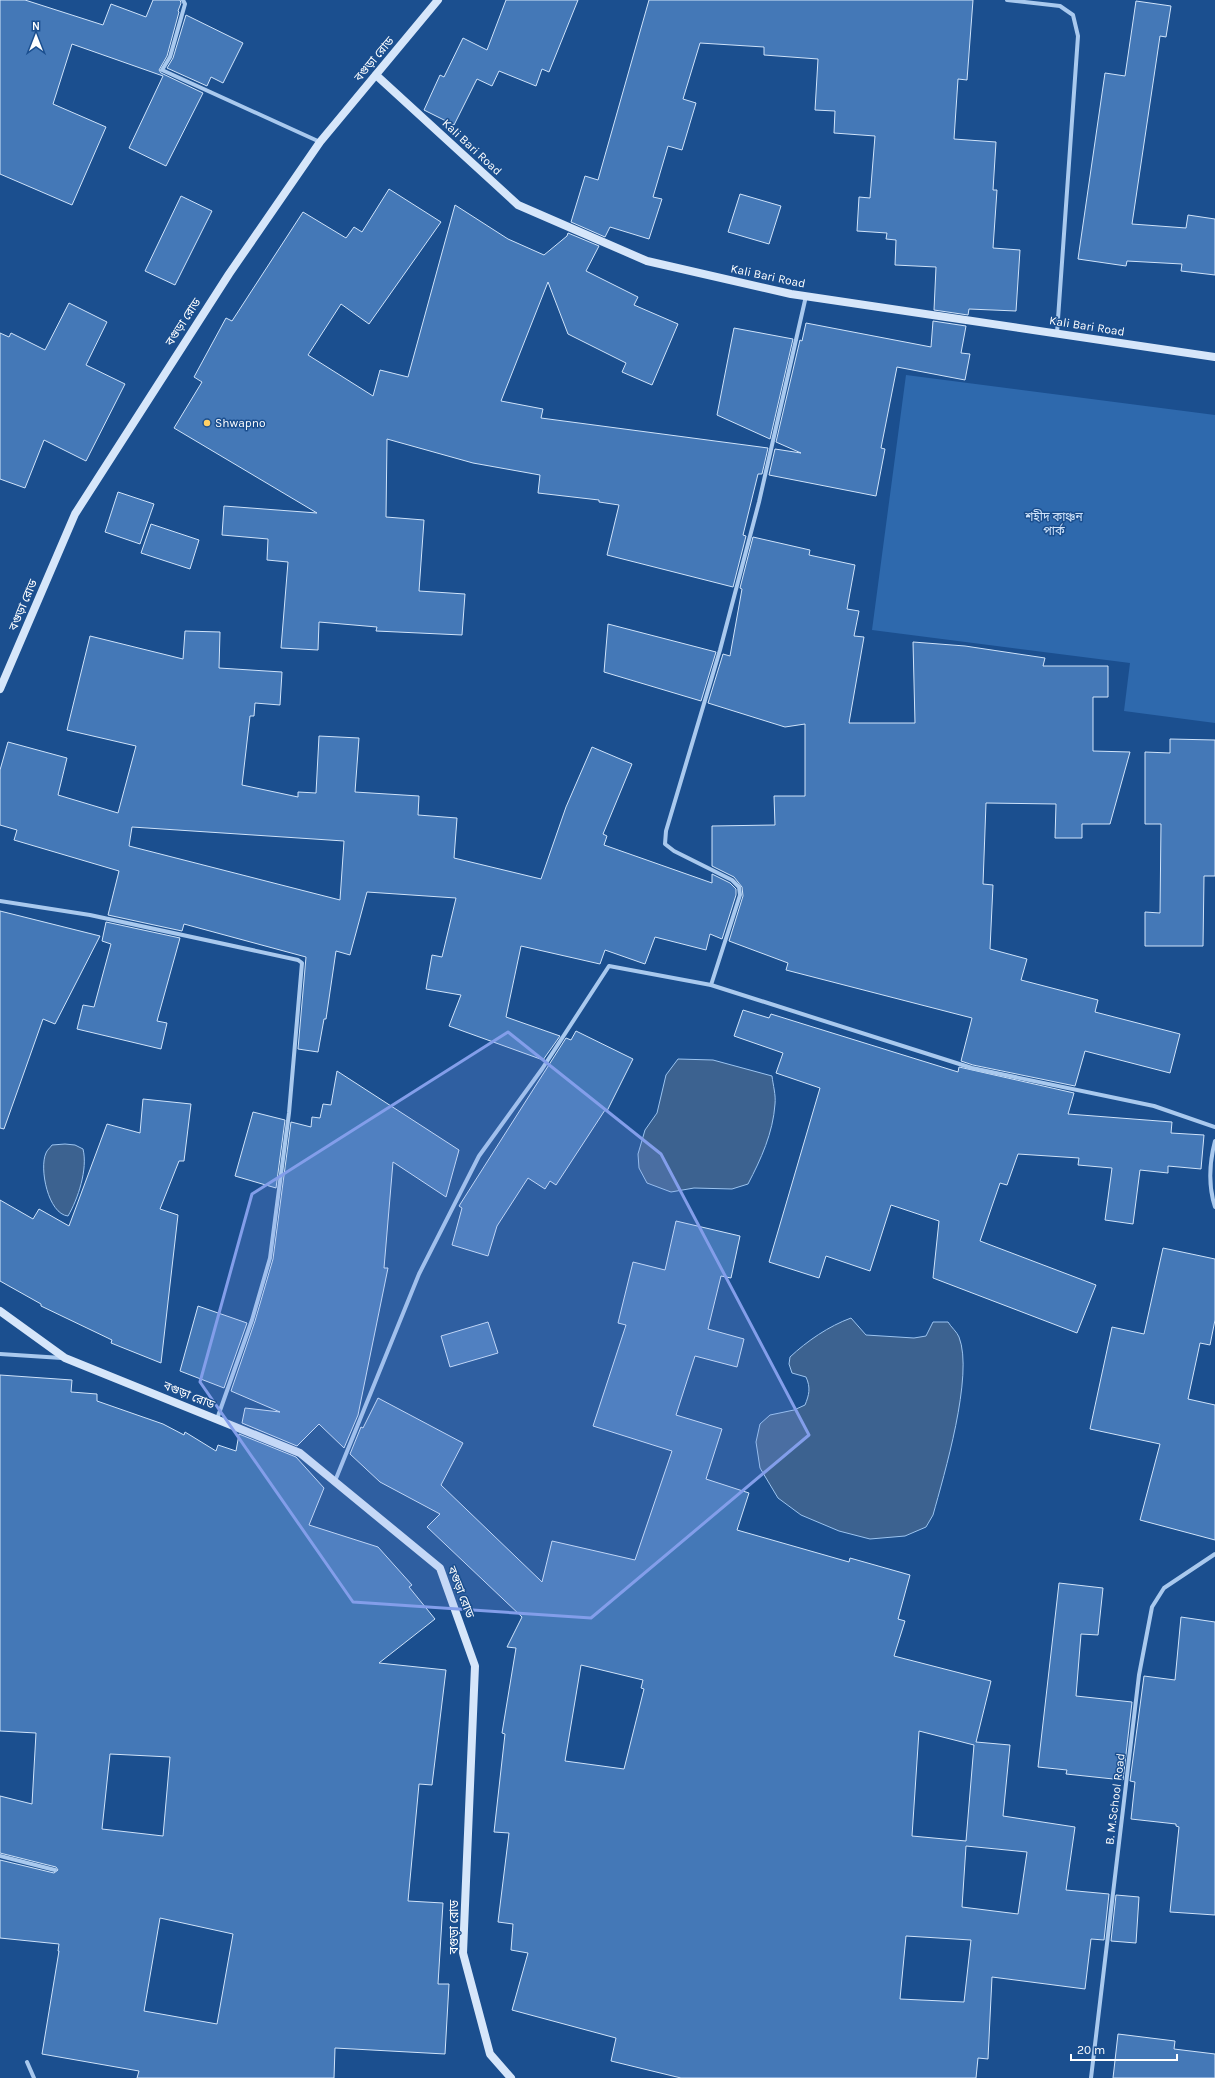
<svg xmlns="http://www.w3.org/2000/svg" width="1215" height="2078" viewBox="0 0 1215 2078" font-family="Karla,'Noto Sans Bengali',sans-serif">
<style>
.green{fill:#2e69ad}
.water{fill:#3c6290;stroke:#9cc4f0}
.building{fill:#4478b7;stroke:#cfe3fa;fill-rule:evenodd}
.lines{fill:none;stroke-linecap:round;stroke-linejoin:round}
.street{stroke:#a9c9ee;stroke-width:4}
.secondary{stroke:#d6e6fa;stroke-width:8}
.marked{fill:#839eea;fill-opacity:0.2;stroke:#839eea;stroke-width:3;stroke-linejoin:round}
.poi-dot{fill:#ffd166;stroke:#1b4f8f;stroke-width:1.5}
.labels{text-anchor:middle;dominant-baseline:central;stroke-width:3;stroke-linejoin:round;paint-order:stroke}
.street-label{font-size:12px;fill:#fff;stroke:#1b4f8f}
.poi-label{font-size:12px;fill:#fff;stroke:#1b4f8f;text-anchor:start}
.park-label{font-size:12px;fill:#cfe3fa;stroke:#1b4f8f}
</style>
<rect width="100%" height="100%" fill="#1b4f8f"/>
<path class="green" d="M906,375L1215,415V723L1124,711L1130,663L872,630Z"/>
<g class="water">
<path d="M678,1059L713,1060L772,1076C773,1085 776,1095 775,1104C773,1133 761,1159 748,1184L732,1189L694,1188L671,1192L647,1183L639,1168L638,1154L645,1130L657,1113L666,1075Z"/>
<path d="M65,1144L75,1145L83,1149C88,1169 78,1199 68,1216C48,1214 39,1168 46,1153C47,1150 50,1148 52,1145Z"/>
<path d="M851,1318L866,1335L914,1338L926,1336L933,1322H948C951,1327 957,1332 959,1337C974,1375 944,1475 933,1515L926,1527L905,1536L870,1539L839,1531L801,1515L778,1498L760,1468L756,1442L760,1424L770,1415L794,1410L805,1405C809,1395 811,1388 806,1377L792,1373L789,1364L790,1357C807,1341 829,1326 851,1318Z"/>
</g>
<g class="building">
<path d="M0,0H25L103,25L111,4L146,17L153,0H180L181,3L178,11L179,12L167,56L159,70L161,73L203,93L166,166L129,148L163,76L72,44L53,104L106,127L72,205L0,174Z"/>
<path d="M506,0H578L549,72L542,69L536,86L499,71L492,86L477,79L454,125L424,110L440,75L444,77L463,38L487,50Z"/>
<path d="M649,0H973L967,80L958,79L954,139L996,142L993,190H997L993,248L1020,250L1016,311L969,309L968,315L934,310L936,267L895,265L896,240L886,239L887,233L857,231L859,197L870,198L875,136L834,133L835,111L815,110L818,59L764,55V47L700,43L683,99L696,103L682,150L668,146L653,197L662,199L649,239L610,227L605,237L571,222L585,176L598,180Z"/>
<path d="M1136,1L1171,6L1166,37L1160,36L1132,224L1186,228L1188,215L1215,219V275L1181,271L1182,264L1127,261L1126,266L1078,259L1105,73L1125,76Z"/>
<path d="M186,15L243,43L223,83L211,77L207,86L167,68L173,58Z"/>
<path d="M389,189L441,222L369,324L341,304L308,355L373,396L380,370L408,377L455,205L508,239L544,255L567,236L568,233L599,246L586,271L638,297L634,305L678,324L652,385L622,372L626,363L568,334L548,282L501,401L543,409L541,418L768,448L762,474H758L743,535L746,536L733,587L607,555L619,505L599,502V500L538,493L540,475L473,463L387,439L386,517L424,520L419,591L465,594L462,635L376,631L377,627L319,622L318,650L281,648L288,562L267,560L268,539L222,535L224,506L317,513L174,428L202,382L194,377L226,318L232,321L303,212L346,238L354,227L362,232Z"/>
<path d="M740,194L781,206L769,244L728,232Z"/>
<path d="M181,196L212,211L175,285L145,271Z"/>
<path d="M69,303L107,322L86,365L125,384L86,461L44,440L25,488L0,479V333L9,337L11,333L45,350Z"/>
<path d="M933,321L966,326L961,353L970,354L965,380L897,367L881,448L885,449L876,496L769,475L775,449L801,453L776,442L800,340L802,341L806,323L931,347Z"/>
<path d="M734,328L793,339L770,439L717,415Z"/>
<path d="M118,492L154,504L140,544L105,532Z"/>
<path d="M151,524L199,540L190,569L141,553Z"/>
<path d="M753,537L810,550L809,555L855,565L847,609L859,611L854,636L864,637L849,723H915L913,642L965,646L1045,658L1043,666H1108V697H1093V751L1130,752L1110,824H1082V838H1055L1056,804L986,803L983,884L993,885L990,949L1027,959L1021,980L1098,1000L1095,1012L1180,1034L1170,1073L1085,1051L1075,1086L973,1065L961,1061L972,1018L786,970L788,963L729,941L743,896L742,887L734,877L712,866V826L775,825L774,796H805V724L785,727L708,703L723,654L730,656L742,589L740,588Z"/>
<path d="M608,624L716,652L701,701L604,672Z"/>
<path d="M185,631L220,632L219,668L282,672L280,705L255,703L254,716H250L242,785L298,797V792L316,793L319,736L359,738L355,792L419,796L418,815L457,818L454,858L541,879L566,807L592,747L632,764L603,834L607,836L604,845L712,883V874L730,883L736,889V895L722,939L710,934L706,950L655,937L645,964L605,950L600,964L521,946L506,1017L560,1036L543,1060L449,1026L461,995L426,989L432,955L442,957L456,898L367,892L350,955L336,951L326,1019H324L318,1052L298,1049L306,957L184,924L182,931L108,915L119,871L14,840L17,830L0,825V770L8,742L67,758L58,795L118,813L136,746L67,730L90,636L183,659ZM132,827L344,841L340,900L129,846Z"/>
<path d="M1170,739L1215,740V876H1204L1203,946H1145V912L1160,913L1161,824H1145V752L1170,753Z"/>
<path d="M0,911L100,936L55,1024L43,1019L4,1129L0,1128Z"/>
<path d="M106,922L180,938L157,1021L167,1023L161,1049L77,1029L83,1005L94,1007L111,944L102,941Z"/>
<path d="M743,1010L769,1018L771,1014L958,1072L959,1067L1074,1093L1068,1114L1172,1122L1171,1133L1204,1135L1201,1169L1168,1166V1173L1140,1170L1133,1224L1105,1220L1112,1168L1078,1165L1079,1158L1018,1154L1007,1185L1000,1183L980,1241L1096,1285L1077,1333L933,1278L939,1221L891,1205L870,1271L826,1256L819,1278L769,1262L820,1088L776,1073L783,1053L734,1036Z"/>
<path d="M576,1031L633,1059L607,1111L605,1110L556,1185L550,1181L545,1189L528,1178L497,1226L488,1256L452,1245L462,1208L459,1206L566,1038L571,1040Z"/>
<path d="M337,1071L459,1150L446,1197L393,1162L384,1268H388L358,1415L344,1448L319,1424L297,1446L242,1423L245,1408L280,1412L231,1391L255,1321L273,1259L291,1122L311,1127L312,1117L320,1118L323,1104L331,1105Z"/>
<path d="M143,1099L191,1104L184,1161H179L160,1209L178,1215L161,1363L111,1343L112,1340L41,1306V1304L0,1281V1200L33,1219L39,1209L69,1226L107,1124L140,1133Z"/>
<path d="M253,1112L285,1120L276,1188L235,1176Z"/>
<path d="M676,1221L740,1236L731,1278L721,1276L708,1329L744,1339L737,1367L695,1356L676,1415L722,1429L706,1479L749,1493L737,1530L849,1562L850,1558L910,1575L898,1619L905,1621L894,1656L991,1681L976,1742L1010,1745L1003,1816L1075,1827L1066,1890L1109,1894L1104,1940L1091,1939L1085,1989L992,1977L988,2059L978,2058L976,2078H681L611,2061L616,2038L512,2010L528,1953L511,1950L513,1924L498,1922L509,1833L494,1832L505,1734L502,1733L516,1648L507,1647L522,1617L427,1527L440,1514L380,1482L350,1454L361,1427L363,1428L378,1398L463,1443L441,1485L542,1582L552,1541L635,1560L672,1451L593,1426L626,1325L618,1323L633,1262L665,1270ZM581,1665L643,1680L641,1688L644,1689L624,1769L565,1761ZM919,1731L974,1745L966,1841L912,1836ZM966,1846L1027,1852L1018,1914L962,1907ZM906,1936L971,1940L964,2002L900,1999Z"/>
<path d="M1163,1248L1215,1259V1320L1210,1345L1200,1343L1188,1399L1215,1405V1540L1140,1520L1160,1444L1090,1429L1112,1327L1144,1334Z"/>
<path d="M198,1306L247,1323L224,1388L180,1371Z"/>
<path d="M488,1322L498,1353L450,1367L441,1336Z"/>
<path d="M0,1375L72,1380L71,1392L97,1394V1401L163,1424L184,1435L185,1432L216,1451L218,1445L236,1451L239,1434L296,1457L324,1488L309,1525L378,1547L412,1585L409,1587L435,1619L379,1663L446,1670L432,1785L419,1784L408,1901L443,1903L438,1984H449L445,2054L335,2048L334,2078H137L139,2071L42,2054L59,1951H58L59,1944L0,1938V1860L54,1873L58,1870L56,1867L0,1853V1796L32,1804L36,1733L0,1731ZM110,1754L170,1757L163,1836L102,1829ZM160,1918L233,1934L217,2024L144,2011Z"/>
<path d="M1059,1583L1103,1588L1098,1635L1081,1634L1076,1696L1132,1702L1123,1780L1066,1774L1067,1770L1038,1767Z"/>
<path d="M1181,1617L1215,1622V1915L1170,1912L1179,1827L1176,1826V1824L1131,1819L1135,1782L1130,1781L1144,1676L1175,1680Z"/>
<path d="M1116,1895L1139,1897L1136,1943L1111,1941Z"/>
<path d="M1118,2034L1175,2041L1174,2049L1215,2054V2078H1113Z"/>
</g>
<g class="lines">
<g class="street">
<path d="M183,0L185,4L170,57L162,70L320,142"/>
<path d="M1007,0L1060,6L1073,15L1078,36L1057,333"/>
<path d="M0,901L90,915L298,960L302,963L289,1113L270,1258L252,1320L217,1419"/>
<path d="M711,985L740,895L739,887L732,880L674,851L665,844L666,831L720,650L759,502L806,296"/>
<path d="M1215,1141C1209,1164 1208,1185 1215,1207"/>
<path d="M0,1354L62,1358"/>
<path d="M335,1481L419,1274L479,1156L542,1069L609,966L711,985L972,1068L1154,1106L1215,1127"/>
<path d="M0,1856L55,1870"/>
<path d="M27,2062L34,2078"/>
<path d="M1091,2078L1139,1675L1152,1607L1164,1588L1215,1554"/>
</g>
<g class="secondary">
<path d="M376,75L518,205L647,261L791,294L1215,357"/>
<path d="M0,689L75,514L229,274L320,142L438,0"/>
<path d="M0,1311L65,1358L300,1453L440,1568L475,1666L463,1953L490,2054L511,2078"/>
</g>
</g>
<path class="marked" d="M508,1032L661,1154L809,1435L591,1618L353,1602L200,1382L252,1194Z"/>
<circle class="poi-dot" cx="207" cy="423" r="4"/>
<g class="labels">
<g class="street-label">
<text transform="translate(374 59) rotate(-50)">বগুড়া রোড</text>
<text transform="translate(472 147) rotate(43)">Kali Bari Road</text>
<text transform="translate(768 276) rotate(12)">Kali Bari Road</text>
<text transform="translate(183 322) rotate(-57)">বগুড়া রোড</text>
<text transform="translate(1087 326) rotate(9)">Kali Bari Road</text>
<text transform="translate(23 605) rotate(-67)">বগুড়া রোড</text>
<text transform="translate(189 1395) rotate(22)">বগুড়া রোড</text>
<text transform="translate(461 1592) rotate(69)">বগুড়া রোড</text>
<text transform="translate(1115 1799) rotate(-83)">B. M.School Road</text>
<text transform="translate(454 1927) rotate(-90)">বগুড়া রোড</text>
</g>
<g class="poi-label">
<text x="215" y="423">Shwapno</text>
</g>
<g class="park-label">
<text x="1054" y="517">শহীদ কাঞ্চন<tspan x="1054" dy="14">পার্ক</tspan></text>
</g>
</g>
<g transform="translate(36 36)" stroke="#1b4f8f" stroke-width="3" paint-order="stroke">
<path d="M0-3L7 15L0 10L-7 15Z" fill="#ffffff"/>
<text y="-6" font-size="11" font-weight="bold" text-anchor="middle" fill="#ffffff">N</text>
</g>
<path d="M1071 2054v6h106v-6" fill="none" stroke="#ffffff" stroke-width="2"/>
<text x="1077" y="2054" font-size="12" fill="#ffffff" stroke="#1b4f8f" stroke-width="3" paint-order="stroke">20 m</text>
</svg>
